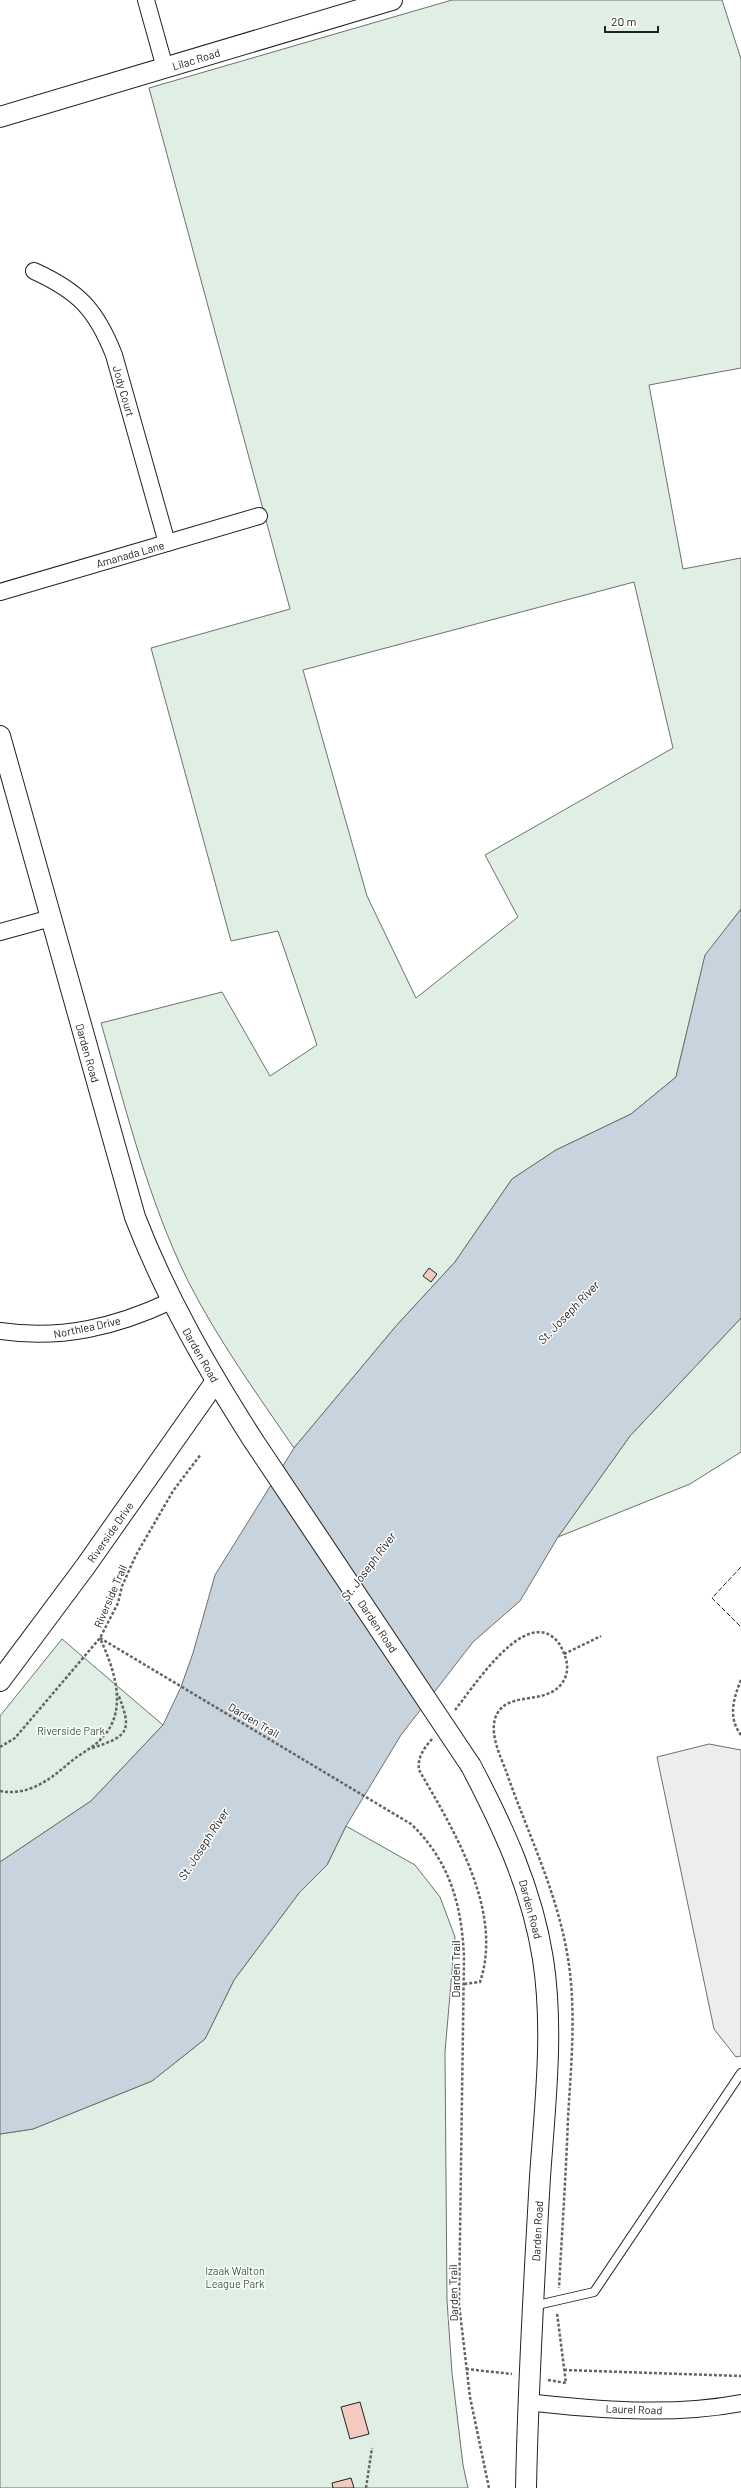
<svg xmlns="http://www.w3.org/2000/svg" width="741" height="2488" viewBox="0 0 741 2488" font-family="Barlow,sans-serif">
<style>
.green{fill:#e0efe3;stroke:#6f6f6f;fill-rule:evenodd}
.parking{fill:#ededed;stroke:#6f6f6f}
.water{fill:#c7d3dd;stroke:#6f6f6f}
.building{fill:#f3c9c0;stroke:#222}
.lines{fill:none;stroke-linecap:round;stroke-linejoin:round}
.service-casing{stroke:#222;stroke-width:10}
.minor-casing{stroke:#222;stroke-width:18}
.tertiary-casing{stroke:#222;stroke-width:22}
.path{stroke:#646464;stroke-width:2.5;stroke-dasharray:3 2;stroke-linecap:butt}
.service{stroke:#fff;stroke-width:8}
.minor{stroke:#fff;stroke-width:16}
.tertiary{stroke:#fff;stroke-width:20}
.tertiary-bridge-casing{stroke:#222;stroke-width:22;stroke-linecap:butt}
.tertiary-bridge{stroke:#fff;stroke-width:20}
.fence{stroke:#222;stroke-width:1;stroke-dasharray:5 2;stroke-linecap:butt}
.labels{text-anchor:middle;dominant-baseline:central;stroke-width:3;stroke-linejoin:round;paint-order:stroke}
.street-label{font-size:11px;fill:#222;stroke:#fff}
.park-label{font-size:11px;fill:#2f5e38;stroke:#fff}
.water-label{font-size:12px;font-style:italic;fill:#222;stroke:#fff}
</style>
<rect width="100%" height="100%" fill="#fff"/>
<g class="green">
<path d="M452,0H722L741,59V368L649,385L683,569L741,558V909L705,956L676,1077L631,1114L556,1150L512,1179L455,1262L396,1326L294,1448C257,1394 218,1340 188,1281C148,1200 126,1109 101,1023L222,992L270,1076L317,1045L278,931L231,941L151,648L290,609L149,88ZM634,582L673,748L485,855L518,917L416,998L367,896L303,670Z"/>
<path d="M741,1318V1452L690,1484L558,1537L630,1436Z"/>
<path d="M62,1639L163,1725L91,1801L0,1862V1716Z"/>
<path d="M346,1826L415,1865L440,1897L455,1937L445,2052L447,2300L452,2373L463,2465L468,2488H0V2134L33,2129L152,2081L205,2039L234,1980L299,1893L327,1865Z"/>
</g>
<path class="parking" d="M709,1744L741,1750V2056L736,2057L714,2029L657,1757Z"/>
<path class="water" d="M741,909V1318L630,1436L558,1537L520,1601L473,1642L401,1735L346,1826L327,1865L299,1893L234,1980L205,2039L152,2081L33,2129L0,2134V1862L91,1801L163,1725L181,1687L193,1653L215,1575L294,1448L396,1326L455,1262L512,1179L556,1150L631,1114L676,1077L705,955Z"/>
<g class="building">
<path d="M429,1268L437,1274L431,1282L423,1276Z"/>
<path d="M360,2402L369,2434L350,2439L341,2407Z"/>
<path d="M351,2478L354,2488H333L332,2483Z"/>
</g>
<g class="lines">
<defs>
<path id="service" d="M533,2306L594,2292L741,2073"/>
<g id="minor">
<path d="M146,0L165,68"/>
<path d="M34,271C78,291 96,309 114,355L167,543"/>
<path d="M0,592L259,516"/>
<path d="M0,932L51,918"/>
<path d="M0,1331C61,1340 116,1327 171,1301"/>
<path d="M527,2402C597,2410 672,2416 741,2403"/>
</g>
<g id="tertiary">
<path d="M0,117L392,0"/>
<path d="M0,736L135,1217C166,1297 207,1368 253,1440"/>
<path d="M0,1681L85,1567L216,1381"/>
<path d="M471,1766C503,1827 532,1889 543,1959C554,2030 545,2105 540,2177C534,2281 528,2384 526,2488"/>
</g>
</defs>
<use href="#service" class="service-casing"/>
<use href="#minor" class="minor-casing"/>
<use href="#tertiary" class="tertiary-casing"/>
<g class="path">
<path d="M100,1638L411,1824C450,1861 462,1906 464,1958L459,2304L470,2397L489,2488"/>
<path d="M564,1654L601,1636"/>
<path d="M741,1680C733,1699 728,1718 741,1735"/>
<path d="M455,1710C472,1689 516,1620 548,1634C554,1637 560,1643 562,1649C567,1659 569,1668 565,1678C551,1708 510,1689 497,1714C488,1731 500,1755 506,1771C529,1837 559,1895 569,1965C576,2016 571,2067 568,2118C566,2175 562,2231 559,2288"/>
<path d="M432,1739C424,1748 417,1758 419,1770C453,1829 504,1911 480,1982L464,1984"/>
<path d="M0,1747L15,1738L100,1638L118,1603L122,1586L136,1555L173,1491L201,1454"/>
<path d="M92,1748C130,1736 132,1730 118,1694"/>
<path d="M0,1791C28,1796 48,1781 68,1764C79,1754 92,1749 102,1738C129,1710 114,1669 100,1638"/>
<path d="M466,2369L512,2374"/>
<path d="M564,2370L741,2376"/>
<path d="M548,2380L566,2383L557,2313"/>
<path d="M366,2488L372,2448"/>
</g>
<use href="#service" class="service"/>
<use href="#minor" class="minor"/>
<use href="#tertiary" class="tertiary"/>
<defs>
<path id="tertiary-bridge" d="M253,1440L471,1766"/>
</defs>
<use href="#tertiary-bridge" class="tertiary-bridge-casing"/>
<use href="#tertiary-bridge" class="tertiary-bridge"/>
<path class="fence" d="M741,1567L712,1598L741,1627"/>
</g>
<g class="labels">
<g class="street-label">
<text transform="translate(196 59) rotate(-17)">Lilac Road</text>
<text transform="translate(124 391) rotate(74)">Jody Court</text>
<text transform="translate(130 554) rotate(-16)">Amanada Lane</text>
<text transform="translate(88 1053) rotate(74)">Darden Road</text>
<text transform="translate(87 1327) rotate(-12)">Northlea Drive</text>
<text transform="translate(201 1355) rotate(60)">Darden Road</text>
<text transform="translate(110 1532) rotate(-55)">Riverside Drive</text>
<text transform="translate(110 1596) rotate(-67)">Riverside Trail</text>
<text transform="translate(378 1626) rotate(56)">Darden Road</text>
<text transform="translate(254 1720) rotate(31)">Darden Trail</text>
<text transform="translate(531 1909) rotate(75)">Darden Road</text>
<text transform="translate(455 1969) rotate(-90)">Darden Trail</text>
<text transform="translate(537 2231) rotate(-87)">Darden Road</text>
<text transform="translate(453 2293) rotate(-91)">Darden Trail</text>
<text transform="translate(634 2409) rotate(2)">Laurel Road</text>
</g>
<g class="park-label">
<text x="71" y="1730">Riverside Park</text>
<text x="235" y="2270">Izaak Walton<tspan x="235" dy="13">League Park</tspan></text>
</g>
<g class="water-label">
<text transform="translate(568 1312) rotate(-46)">St. Joseph River</text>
<text transform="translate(368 1566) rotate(-53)">St. Joseph River</text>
<text transform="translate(203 1844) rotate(-57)">St. Joseph River</text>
</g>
</g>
<path d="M605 26v6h53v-6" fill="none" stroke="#222222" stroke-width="2"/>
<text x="611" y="26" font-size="12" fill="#222222" stroke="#ffffff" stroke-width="3" paint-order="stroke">20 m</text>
</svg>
